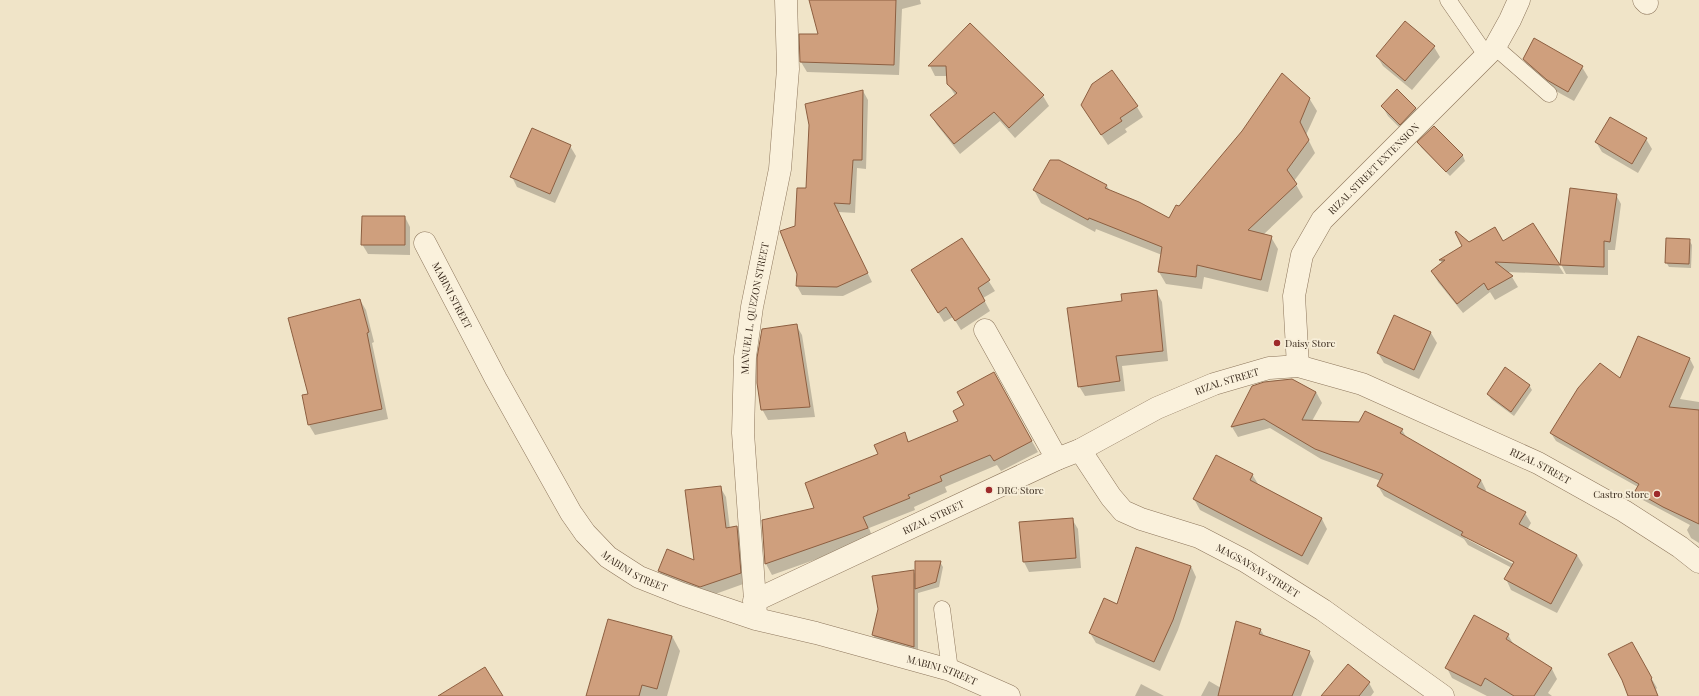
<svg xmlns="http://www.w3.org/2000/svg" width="1699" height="696" viewBox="0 0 1699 696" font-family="'Playfair Display',serif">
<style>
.shadow{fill:#0003;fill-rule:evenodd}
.building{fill:#cf9f7d;stroke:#8d5f41}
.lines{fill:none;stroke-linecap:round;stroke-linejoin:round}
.lane-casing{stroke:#8d765c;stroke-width:17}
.street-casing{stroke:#8d765c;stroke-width:23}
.lane{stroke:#faf1dc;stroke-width:16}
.street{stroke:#faf1dc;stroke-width:22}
.poi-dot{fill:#9e2a2b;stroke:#f7eed8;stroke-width:1.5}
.labels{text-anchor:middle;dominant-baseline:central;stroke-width:3.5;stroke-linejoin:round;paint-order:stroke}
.street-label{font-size:10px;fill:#3d2e20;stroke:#f7eed8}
.poi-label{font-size:10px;fill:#3d2e20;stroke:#f7eed8;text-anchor:start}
</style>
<rect width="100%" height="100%" fill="#f0e4c8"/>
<g class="shadow">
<path d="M810,0H920L921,4L902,9L899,75L807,72L801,62L819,35Z"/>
<path d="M970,24L1043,96L1049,106L1015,138L1000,121L960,154L937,125L931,115L955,95L948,84V76H935L930,66Z"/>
<path d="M1434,47L1440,57L1412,90L1383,66L1377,56Z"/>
<path d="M1524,59L1582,67L1588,77L1574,101L1554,90L1530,69Z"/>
<path d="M1397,90L1416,108L1421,119L1406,134L1388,116L1382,106Z"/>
<path d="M863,91L868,100L866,169L857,168L855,213L838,212L872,282L843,296L802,295L797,286L796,226L807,189Z"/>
<path d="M1309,98L1317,111L1306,135L1315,153L1294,181L1303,197L1263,235L1271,237L1278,249L1268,292L1204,277L1202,289L1166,284L1159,272L1162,255L1096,229L1095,232L1041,203L1034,190L1059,161L1107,186L1110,191L1169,219L1180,207Z"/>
<path d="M1137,107L1143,117L1125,129L1127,132L1108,145L1088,115Z"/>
<path d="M1434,127L1463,156L1465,161L1450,176L1421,147L1419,142Z"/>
<path d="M1646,139L1652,149L1638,173L1602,152L1596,142Z"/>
<path d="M570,146L576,156L555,203L517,187L512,177Z"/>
<path d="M1616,195L1621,204L1615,250H1608V275L1566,274L1561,264Z"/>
<path d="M405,217L410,227V255L368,254L362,244Z"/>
<path d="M1533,224L1564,274L1506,272L1512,277L1518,287L1495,300L1490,292L1463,313L1438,282L1432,272L1442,264L1440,260L1469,243H1503Z"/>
<path d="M962,239L995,291L983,298L990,311L961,330L953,317L944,322L912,271Z"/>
<path d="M1689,240L1692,245L1691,268L1669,267L1666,262Z"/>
<path d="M1156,291L1162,302L1168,361L1122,366L1125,391L1085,396L1079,386L1123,302Z"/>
<path d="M360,300L366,310L374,342L372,343L388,419L315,435L309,425L303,396L309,395Z"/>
<path d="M1395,316L1431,333L1437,343L1419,379L1384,363L1378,353Z"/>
<path d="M796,325L802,335L815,417L768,420L762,409Z"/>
<path d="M1639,337L1690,359L1694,367L1680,399L1699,402V543L1691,538L1687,530L1690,525L1641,499L1636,491L1638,487L1556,441L1551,433L1620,380Z"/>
<path d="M994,374L1038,452L1001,471L997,465L945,487L947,492L914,507L915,510L869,528L873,539L772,575L766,564L763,521L816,508L904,434L909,442L959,421L966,406Z"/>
<path d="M1529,385L1532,390L1514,416L1491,399L1488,394Z"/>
<path d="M1253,387L1316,392L1322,403L1312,421L1402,430L1407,438L1481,480L1486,490L1485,493L1525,513L1531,523L1527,530L1577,555L1583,565L1557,613L1511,590L1506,579L1512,568L1468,545L1464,539L1384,496L1378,486L1381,481L1321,459L1270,428L1238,437L1232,427ZM1465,536L1518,564L1517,566L1465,538Z"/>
<path d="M1252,474L1258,484L1322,519L1327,529L1308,565L1200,510L1194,499Z"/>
<path d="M720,487L726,497L730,529L737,527L742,537L746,583L707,597L665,581L659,571L696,561Z"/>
<path d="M1072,519L1078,529L1081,568L1029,572L1024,562Z"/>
<path d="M940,562L943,567L939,587L918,593V654L877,643L873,635L879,609L913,571L916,575Z"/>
<path d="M1191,566L1196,577L1178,630L1160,671L1096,643L1090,633L1117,605Z"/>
<path d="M1260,629L1265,637L1309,652L1314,661L1301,696H1201L1209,681L1221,688Z"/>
<path d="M1508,635L1514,645L1552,669L1557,679L1548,693L1552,696H1487L1452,678L1447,668Z"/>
<path d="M672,636L680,651L667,696H589Z"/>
<path d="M1637,653L1657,688L1656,689L1658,696H1629Z"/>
<path d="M1348,666L1369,683L1374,692L1371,696H1323Z"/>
<path d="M1141,684L1164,696H1135Z"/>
</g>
<g class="building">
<path d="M809,0H896L894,65L800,62L799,34H818Z"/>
<path d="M1405,21L1435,46L1405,81L1376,56Z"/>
<path d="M970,23L1044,95L1009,128L994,112L954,144L930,115L957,93L947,84L946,66H928Z"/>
<path d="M1534,38L1583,66L1568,92L1547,80L1523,59Z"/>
<path d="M1112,70L1138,106L1120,118L1122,121L1101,135L1081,105L1092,84Z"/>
<path d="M1282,73L1310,98L1300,122L1309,140L1287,170L1297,184L1248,230L1272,236L1261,280L1197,265L1196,277L1158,272L1162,247L1089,218L1088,220L1033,190L1050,160H1059L1107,185L1105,188L1139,202L1169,218L1176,205L1179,206L1242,131Z"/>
<path d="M1397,89L1416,108L1400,125L1381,106Z"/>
<path d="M863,90L862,160H853L850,204L834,203L868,273L837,287L796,286L797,274L780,231L795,226L797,188H806L809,125L805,104Z"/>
<path d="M1610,117L1647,138L1632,164L1595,142Z"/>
<path d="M1434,126L1463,155L1446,172L1417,142Z"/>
<path d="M532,128L571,145L550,194L510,177Z"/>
<path d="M1570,188L1617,194L1610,242L1604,241V267L1560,265Z"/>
<path d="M362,216H405V245H361Z"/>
<path d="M1533,223L1560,265L1495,262L1513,276L1488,290L1484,283L1457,304L1431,271L1445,260H1439L1462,246L1455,232L1456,231L1469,242L1495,227L1503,241Z"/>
<path d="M962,238L990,280L978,288L985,301L955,321L946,307L938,313L911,270Z"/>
<path d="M1666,238L1690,239L1689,264L1665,263Z"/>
<path d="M1157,290L1163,351L1116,356L1120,381L1078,387L1067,308L1122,301L1121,294Z"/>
<path d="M360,299L369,332L367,333L382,409L308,425L302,395L308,394L288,318Z"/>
<path d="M1394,315L1431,332L1414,370L1377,353Z"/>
<path d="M797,324L810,407L761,410L757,383V358L762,329Z"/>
<path d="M1638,336L1690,358L1669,407L1699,410V524L1663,507L1635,491L1639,484L1550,433L1578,388L1600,363L1620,378Z"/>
<path d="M1505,367L1530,385L1511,412L1487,394Z"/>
<path d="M994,372L1032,441L994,461L990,455L940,476L942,481L908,495L910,498L863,517L868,528L765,564L762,520L814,508L805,483L878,454L874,445L905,432L908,442L958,421L953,411L964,405L957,392Z"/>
<path d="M1292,379L1316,392L1302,420L1359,422L1365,411L1403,429L1400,433L1481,480L1477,487L1526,512L1519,524L1577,555L1551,604L1504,579L1514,562L1461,535L1463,532L1377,486L1383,474L1315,449L1264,419L1231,427L1252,386L1264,382Z"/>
<path d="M1216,455L1253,474L1250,480L1322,518L1302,556L1193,499Z"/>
<path d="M721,486L726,528L737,526L741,573L700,587L658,571L667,549L694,560L685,490Z"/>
<path d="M1073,518L1076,558L1023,562L1019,522Z"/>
<path d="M1136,547L1191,566L1173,620L1154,662L1089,633L1104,598L1117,604Z"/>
<path d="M915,561H941L936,582L915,589Z"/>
<path d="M914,570V647L872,635L878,609L872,576Z"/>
<path d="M1474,615L1509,634L1506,639L1552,668L1534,696H1514L1485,678L1481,686L1445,668Z"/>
<path d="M608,619L672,636L657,689L642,685L639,696H586Z"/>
<path d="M1236,621L1261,629L1259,634L1310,651L1292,696H1218Z"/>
<path d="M1632,642L1652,678L1651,679L1658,696H1628L1622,680L1608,654Z"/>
<path d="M1348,664L1370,682L1359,696H1321Z"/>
<path d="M485,667L503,696H438Z"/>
</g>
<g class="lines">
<defs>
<g id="lane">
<path d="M1448,0L1486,55"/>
<path d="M1495,47L1549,94"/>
<path d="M942,609L950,670"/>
</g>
<g id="street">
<path d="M1644,0L1647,3"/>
<path id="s1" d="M425,243L496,379L571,513L585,533L608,557L639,577L682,594L756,619L816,633L950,670L1009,696"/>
<path d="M985,330L1057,459"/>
<path id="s2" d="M1298,366L1294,296L1302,255L1322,220L1495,47L1510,20L1519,0"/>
<path id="s3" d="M1080,450L1111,497L1123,511L1141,519L1199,537L1245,561L1323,610L1443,696"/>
<path id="s4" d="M754,601L1057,459L1080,450L1157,408L1214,384L1269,368L1298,366L1362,384L1538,463L1624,511L1680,547L1699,562"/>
<path id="s5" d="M756,614L743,433L745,357L752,307L780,169L788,69L786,0"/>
</g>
</defs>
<use href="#lane" class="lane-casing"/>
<use href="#street" class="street-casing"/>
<use href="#lane" class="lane"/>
<use href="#street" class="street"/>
</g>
<g class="poi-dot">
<circle cx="1277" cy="343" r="4"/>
<circle cx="989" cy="490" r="4"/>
<circle cx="1657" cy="494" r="4"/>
</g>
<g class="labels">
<g class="street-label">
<text stroke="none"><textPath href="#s2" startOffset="225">RIZAL STREET EXTENSION</textPath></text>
<text stroke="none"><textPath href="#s1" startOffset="59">MABINI STREET</textPath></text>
<text stroke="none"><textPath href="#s5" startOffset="307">MANUEL L. QUEZON STREET</textPath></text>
<text stroke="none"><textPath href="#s4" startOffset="522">RIZAL STREET</textPath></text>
<text stroke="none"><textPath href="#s4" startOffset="858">RIZAL STREET</textPath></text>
<text stroke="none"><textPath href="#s4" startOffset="198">RIZAL STREET</textPath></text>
<text stroke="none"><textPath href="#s1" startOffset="395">MABINI STREET</textPath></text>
<text stroke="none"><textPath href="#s3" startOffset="223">MAGSAYSAY STREET</textPath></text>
<text stroke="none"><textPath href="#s1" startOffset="719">MABINI STREET</textPath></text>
</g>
<g class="poi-label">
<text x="1285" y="343">Daisy Store</text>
<text x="997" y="490">DRC Store</text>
<text x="1649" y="494" text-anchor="end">Castro Store</text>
</g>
</g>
</svg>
